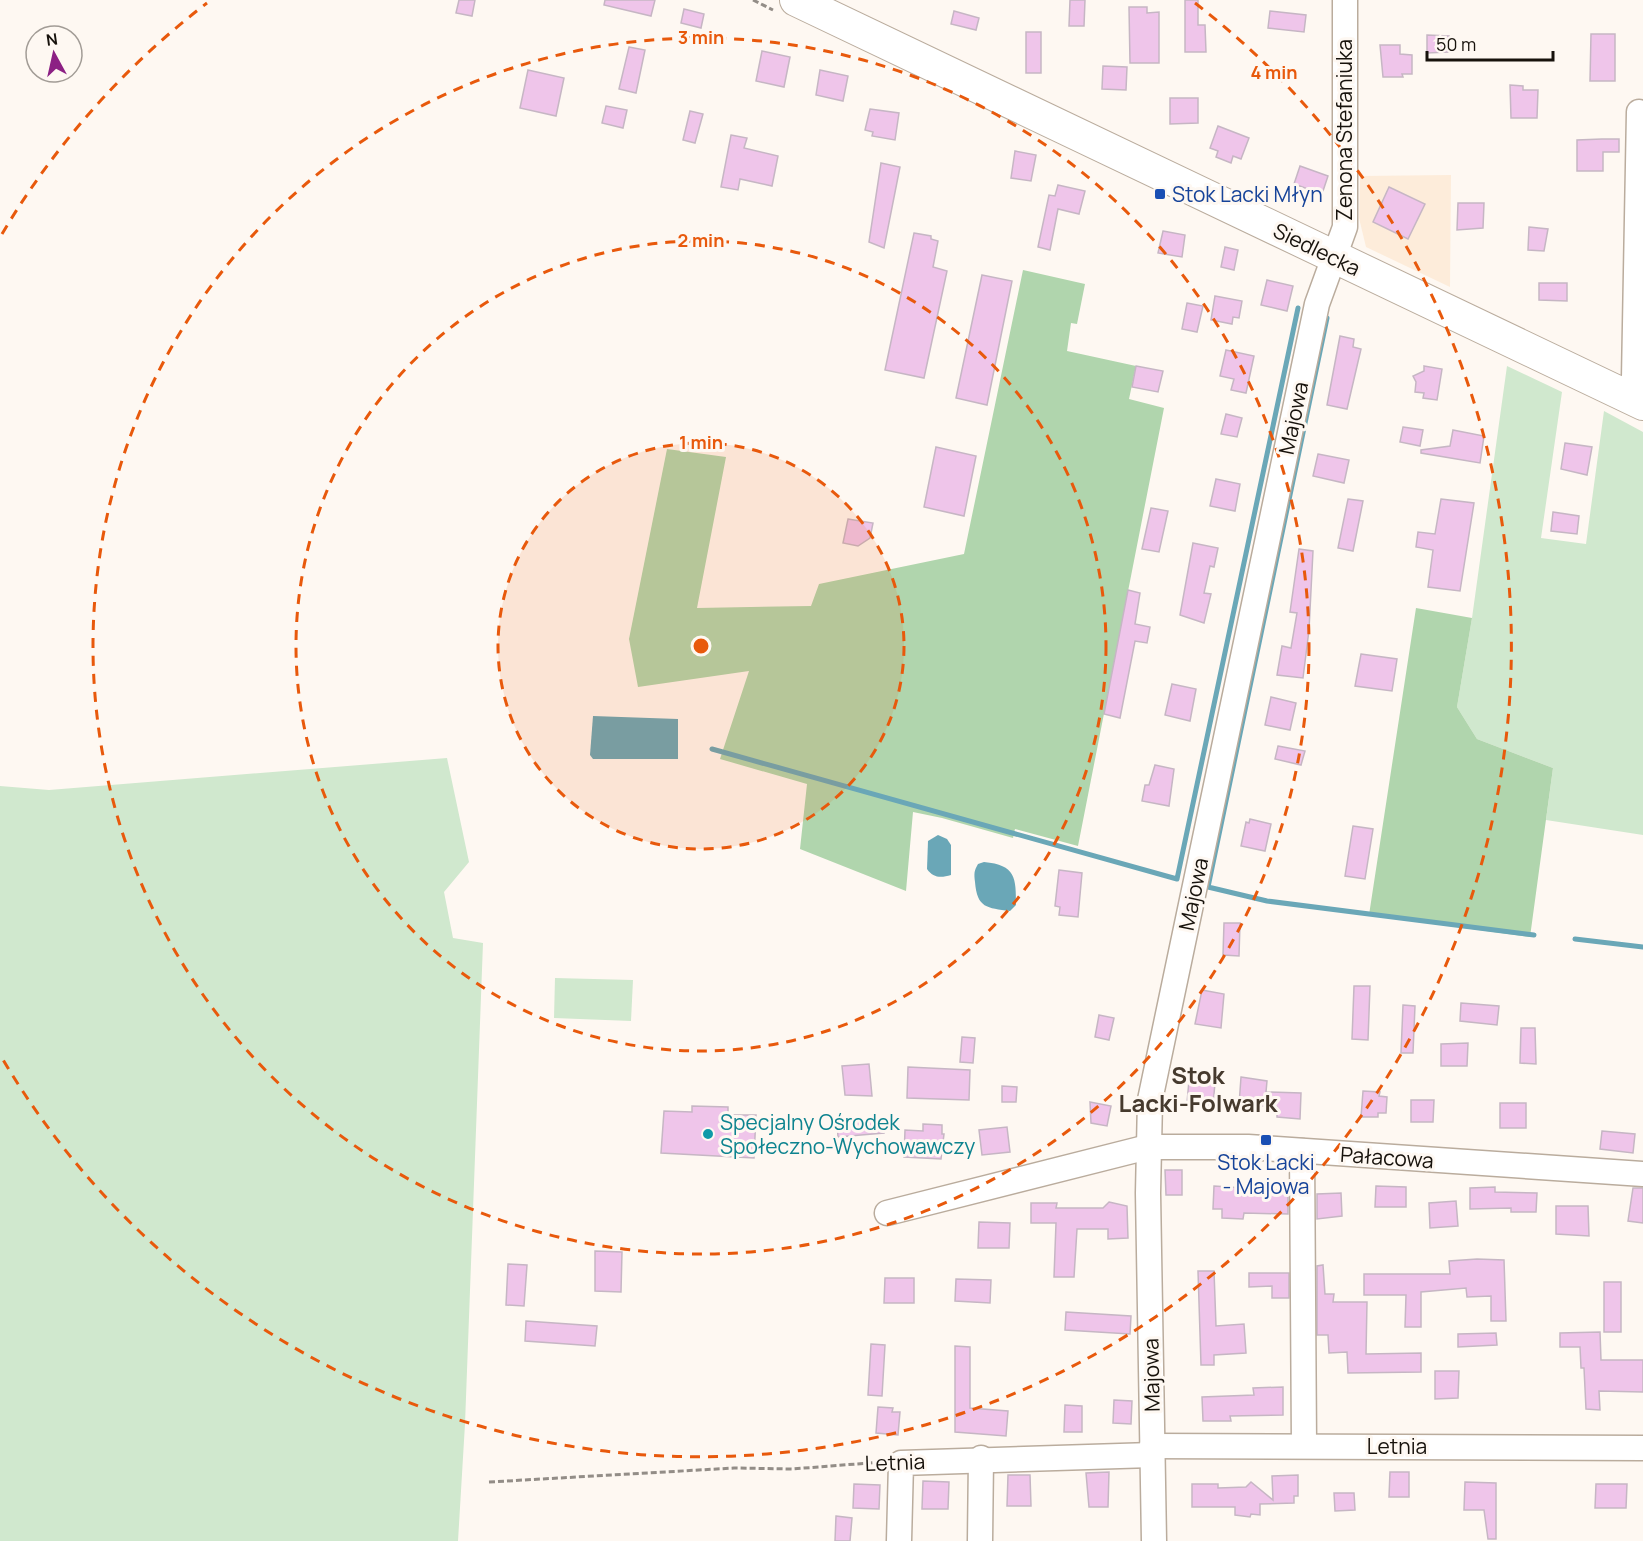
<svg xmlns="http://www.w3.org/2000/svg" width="1643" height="1541" viewBox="0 0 1643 1541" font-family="Manrope,sans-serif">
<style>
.built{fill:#fdecda}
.green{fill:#d0e8ce}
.forest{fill:#b0d5ad}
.water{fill:#6aa7b7}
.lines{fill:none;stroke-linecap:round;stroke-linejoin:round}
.stream{stroke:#6aa7b7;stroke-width:5}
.building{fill:#efc5ea;stroke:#c6b6c4;stroke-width:1.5}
.minor-casing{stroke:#baac9d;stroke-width:27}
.major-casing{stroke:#baac9d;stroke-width:34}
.path{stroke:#938d87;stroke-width:3;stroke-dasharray:6 3;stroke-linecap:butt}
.minor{stroke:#fff;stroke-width:24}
.major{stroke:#fff;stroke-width:32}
.ring{fill:none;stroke:#e8590c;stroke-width:3;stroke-dasharray:10 8}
.transit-dot{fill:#1a4fb4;stroke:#fef8f2;stroke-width:2}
.culture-dot{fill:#0f9aa8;stroke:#fef8f2;stroke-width:2}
.labels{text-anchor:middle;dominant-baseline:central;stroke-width:6;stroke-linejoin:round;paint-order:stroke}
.street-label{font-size:21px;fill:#17120c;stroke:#fef8f2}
.transit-label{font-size:21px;fill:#164399;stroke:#fef8f2;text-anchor:start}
.culture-label{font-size:21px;fill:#0d838f;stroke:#fef8f2;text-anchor:start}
.quarter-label{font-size:24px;font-weight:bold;fill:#463a2e;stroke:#fef8f2}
.centre{fill:#e8590c;stroke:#fef8f2;stroke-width:3}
.ring-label{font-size:18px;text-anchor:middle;font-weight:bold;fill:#e8590c;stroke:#fef8f2;stroke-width:6;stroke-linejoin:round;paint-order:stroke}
</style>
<rect width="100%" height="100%" fill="#fef8f2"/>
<path class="built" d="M1451,175L1450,287L1366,247L1359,218L1360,176Z"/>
<g class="green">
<path d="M1507,366L1562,392L1541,538L1586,544L1604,411L1643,432V835L1546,820L1553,768L1477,739L1457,707L1472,618Z"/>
<path d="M447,758L469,862L444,892L453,938L483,943L465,1424L458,1541H0V786L49,790Z"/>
<path d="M555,978L633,980L631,1021L554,1018Z"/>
</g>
<g class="forest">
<path d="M1023,270L1085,284L1077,324L1071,323L1067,351L1136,366L1129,399L1164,408L1078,846L1015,829L1013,838L942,818L913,812L906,891L800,849L807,784L720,759L749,671L638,687L629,639L667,449L726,457L697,608L811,606L819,584L964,554Z"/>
<path d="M1416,608L1472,618L1457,707L1477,739L1553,768L1530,937L1369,915Z"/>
</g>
<g class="water">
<path d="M593,716L678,719V759H593L590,755Z"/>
<path d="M938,835L947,839L951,845V875C941,878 933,878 927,869L928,841Z"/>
<path d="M984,862C1016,865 1016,878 1016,905L1010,911C987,908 977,908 975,882C974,873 974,871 978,864Z"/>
</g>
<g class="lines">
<g class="stream">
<path d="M1327,318L1208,887L1267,901L1534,935"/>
<path d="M712,749L1177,879L1298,308"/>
<path d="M1575,939L1643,947"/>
</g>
</g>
<g class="building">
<path d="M459,0H475L472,16L456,13Z"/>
<path d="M605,0H655L651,16L604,5Z"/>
<path d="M1070,0H1085L1084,26H1069Z"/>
<path d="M1185,0H1198V25H1205L1206,52H1185Z"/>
<path d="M1129,7H1147V13L1159,12V63H1130Z"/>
<path d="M684,9L704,14L701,28L681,23Z"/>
<path d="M954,11L979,18L976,30L951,24Z"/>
<path d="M1270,11L1306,15L1304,32L1268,28Z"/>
<rect x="1026" y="32" width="15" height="41"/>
<path d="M1591,34H1615V81H1590Z"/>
<path d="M1427,35L1449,36L1448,52L1427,53Z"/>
<path d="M1380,45H1400V54L1412,55V74H1402L1403,77H1383Z"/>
<path d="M629,47L645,50L636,93L619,89Z"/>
<path d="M762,51L790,57L784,87L756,81Z"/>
<path d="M1103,66L1127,67L1126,90L1102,89Z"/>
<path d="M528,70L564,78L556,116L520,108Z"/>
<path d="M820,70L848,76L843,101L816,95Z"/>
<path d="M1510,85L1523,86V90H1538L1537,118H1511Z"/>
<path d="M1170,98H1198V123L1170,124Z"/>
<path d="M606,106L627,110L623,128L602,123Z"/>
<path d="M870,109L899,113L895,140L872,136L873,132L865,130Z"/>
<path d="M690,111L703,114L695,143L683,140Z"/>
<path d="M1218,126L1249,138L1241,159L1233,156L1231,163L1216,157L1218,151L1210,148Z"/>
<path d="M731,135L747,138L744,148L778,156L772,186L740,179L738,190L721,187Z"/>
<path d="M1602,139H1619V152H1603V171H1577V140Z"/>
<path d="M1015,151L1036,155L1031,181L1011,178Z"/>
<path d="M881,163L900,167L884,248L869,242Z"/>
<path d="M1300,166L1328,176L1322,194L1294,184Z"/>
<path d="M1058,185L1085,191L1079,214L1058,209L1050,250L1038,247L1049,195L1055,196Z"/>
<path d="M1389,187L1425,204L1408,239L1373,222Z"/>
<path d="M1458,203H1484L1483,228L1457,230Z"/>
<path d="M1529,227L1548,229L1544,251L1528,250Z"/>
<path d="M1163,231L1185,235L1182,257L1158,253Z"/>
<path d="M914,233L931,236V239L938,241L933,267L947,271L924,378L885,370Z"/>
<path d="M1225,247L1238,250L1234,270L1221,267Z"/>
<path d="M982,275L1012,281L987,405L956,398Z"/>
<path d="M1267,280L1293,286L1287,311L1261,305Z"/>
<path d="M1539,283H1567V301L1539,300Z"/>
<path d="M1215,296L1242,301L1239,318L1233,317L1232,324L1211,320Z"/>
<path d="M1187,303L1203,306L1197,332L1182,329Z"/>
<path d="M1340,336L1354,339L1353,347L1361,349L1347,409L1327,405Z"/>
<path d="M1226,350L1254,356L1246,393L1231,390L1234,379L1220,376Z"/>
<path d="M1136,366L1163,371L1158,392L1132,387Z"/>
<path d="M1424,366L1442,369L1437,400L1423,398L1424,393L1415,392L1416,382L1413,376L1424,371Z"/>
<path d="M1226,414L1242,418L1237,437L1221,434Z"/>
<path d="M1403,427L1423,430L1420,446L1400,442Z"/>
<path d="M1453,430L1484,436L1480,463L1421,453V450L1450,446Z"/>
<path d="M1565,443L1592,447L1587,475L1561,469Z"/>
<path d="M936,447L976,456L964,516L924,507Z"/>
<path d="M1318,454L1349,460L1344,483L1313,476Z"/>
<path d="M1216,479L1240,484L1235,511L1210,506Z"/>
<path d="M1348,499L1363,501L1353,551L1338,548Z"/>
<path d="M1441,499L1474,503L1460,591L1428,587L1433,550L1416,547L1418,532L1435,534Z"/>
<path d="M1151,508L1168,511L1159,552L1142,549Z"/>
<path d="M1553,512L1579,516L1577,534L1551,531Z"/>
<path d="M848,519L873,523L870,538L858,546L843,543Z"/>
<path d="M1193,543L1218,548L1214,567L1210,566L1204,593L1211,594L1204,623L1180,615Z"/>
<path d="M1299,549L1313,551L1309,630L1303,678L1277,675L1282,646L1291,648L1297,613L1290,612Z"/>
<path d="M1128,590L1140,593L1135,624L1150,627L1147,643L1135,641L1120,718L1104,714Z"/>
<path d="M1361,654L1397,659L1392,691L1355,686Z"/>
<path d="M1172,684L1196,689L1190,721L1165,715Z"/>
<path d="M1271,697L1296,703L1290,730L1265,725Z"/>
<path d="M1278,746L1305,751L1301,765L1275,759Z"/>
<path d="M1155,765L1174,769L1169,806L1142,801L1145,785H1149Z"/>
<path d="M1250,819L1271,824L1265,851L1241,846L1246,822L1249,823Z"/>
<path d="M1353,826L1373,829L1365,879L1345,876Z"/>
<path d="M1059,870L1082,873L1078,917L1059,915L1060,907L1055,906Z"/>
<path d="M1224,923H1240L1239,956L1223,955Z"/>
<path d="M1354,986H1370L1368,1040L1352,1039Z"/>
<path d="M1202,990L1224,994L1221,1028L1195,1024Z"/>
<path d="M1461,1003L1499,1006L1497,1025L1460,1021Z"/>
<path d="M1403,1005L1415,1006L1413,1053H1401Z"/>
<path d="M1099,1015L1114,1018L1109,1040L1095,1037Z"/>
<path d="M1521,1028H1535L1536,1064L1520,1063Z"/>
<path d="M962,1037L975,1038L973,1063L960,1062Z"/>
<path d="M1468,1043L1467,1066H1441V1044Z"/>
<path d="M869,1064L872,1096L845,1095L842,1066Z"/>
<path d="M908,1067L970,1070L969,1100L907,1098Z"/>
<path d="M1241,1077L1267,1081L1266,1092L1301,1093L1300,1119L1277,1117V1107L1239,1105Z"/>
<path d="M1189,1080L1215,1083L1213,1105L1187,1103Z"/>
<path d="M1002,1086L1017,1087L1016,1102H1002Z"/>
<path d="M1363,1091L1380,1092L1379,1096L1387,1097L1386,1113H1378V1117H1361Z"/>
<path d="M1411,1100H1434L1433,1122H1411Z"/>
<path d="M1090,1102L1111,1106L1107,1126L1091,1123Z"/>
<rect x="1500" y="1103" width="26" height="25"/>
<path d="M692,1106L728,1107V1115H756L754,1158L661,1153L664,1111L692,1112Z"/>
<path d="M847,1119L883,1121L884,1133L838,1137L837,1122Z"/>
<path d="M923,1124L942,1125V1134H944L941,1159L904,1157L905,1130L923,1131Z"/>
<path d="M1007,1127L1010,1152L982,1155L979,1130Z"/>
<path d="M1602,1131L1635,1134L1633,1153L1600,1149Z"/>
<path d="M1165,1170H1182V1195H1166Z"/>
<path d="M1214,1186L1288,1191V1214L1244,1213L1243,1219L1222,1218V1209H1213Z"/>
<path d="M1376,1186L1406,1187V1207H1375Z"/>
<path d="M1495,1187V1192L1537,1193L1536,1212H1511V1208L1470,1209V1188Z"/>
<path d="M1633,1188H1643V1223L1628,1221Z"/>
<path d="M1341,1193L1342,1216L1317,1219V1194Z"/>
<path d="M1456,1201L1458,1226L1430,1228L1429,1203Z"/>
<path d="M1109,1202L1127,1206L1128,1238L1108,1239V1229H1077L1074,1277H1054L1056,1223H1031V1203H1057L1056,1208H1103Z"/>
<path d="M1556,1206H1588L1589,1236L1556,1234Z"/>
<path d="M979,1222L1010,1223L1009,1248H978Z"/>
<path d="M595,1251L622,1252L621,1292L595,1291Z"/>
<path d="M1477,1259L1504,1260L1506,1321H1491V1296L1467,1297L1466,1288L1421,1292V1327H1405L1406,1295H1364V1274H1450L1449,1261Z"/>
<path d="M508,1264L527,1265L524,1306L506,1305Z"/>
<path d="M1323,1265L1325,1294H1334L1333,1302H1367L1366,1354L1421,1353V1372L1348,1373L1347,1352L1329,1353L1328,1335H1317V1266Z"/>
<path d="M1198,1271H1214L1216,1326L1244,1324L1246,1353L1214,1355V1365H1201Z"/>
<path d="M1249,1273H1289V1298H1272V1286L1249,1287Z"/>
<path d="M885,1278H914V1303H884Z"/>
<path d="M956,1279L991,1280L990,1303L955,1301Z"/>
<rect x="1604" y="1282" width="17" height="50"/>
<path d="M1066,1312L1131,1316L1130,1334L1065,1330Z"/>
<path d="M526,1321L597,1326L595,1346L525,1341Z"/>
<path d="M1600,1332L1601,1360H1643V1392L1599,1391L1600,1410L1586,1409L1584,1368H1581L1580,1347H1560V1333Z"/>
<path d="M1496,1333L1497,1345L1458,1347V1334Z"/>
<path d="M871,1344L885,1345L882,1396L868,1395Z"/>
<path d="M955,1346L970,1347V1408L1008,1411L1006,1436L955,1432Z"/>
<path d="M1435,1371H1459L1458,1398L1435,1399Z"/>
<path d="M1283,1387V1415L1230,1416L1231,1421H1203L1202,1397L1254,1395L1253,1388Z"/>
<path d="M1114,1400L1132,1401L1131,1424L1113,1423Z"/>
<path d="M1065,1405L1082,1406V1432H1064Z"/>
<path d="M878,1407L893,1408L892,1412H900L898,1435L876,1433Z"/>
<path d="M1109,1472L1108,1507H1089L1086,1473Z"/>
<path d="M1390,1472H1409V1497H1389Z"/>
<path d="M1008,1475H1030L1031,1506H1007Z"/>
<path d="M1298,1475V1496H1294V1503L1260,1504V1515L1251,1514L1250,1517L1235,1515V1507H1192V1484H1218V1488L1246,1487L1251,1482L1273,1500L1272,1476Z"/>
<path d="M923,1481L949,1482L948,1509H922Z"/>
<path d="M1465,1482L1496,1483V1539H1488L1484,1510H1464Z"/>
<path d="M854,1484L880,1485L879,1509L853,1508Z"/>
<path d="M1596,1484H1627L1626,1508H1595Z"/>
<path d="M1334,1493H1354L1355,1510L1335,1511Z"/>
<path d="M836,1516L852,1518L850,1541H835Z"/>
</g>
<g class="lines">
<defs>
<g id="minor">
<path d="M1626,397L1634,378L1639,112"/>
<path d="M1302,1151L1304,1445"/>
<path d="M887,1213L1148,1147H1248L1643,1174"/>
<path d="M1152,1446L1643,1448"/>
<path d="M899,1541L901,1463L1152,1455"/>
<path d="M980,1541L981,1458"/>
<path d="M1154,1541L1148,1193L1150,1100L1317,304L1345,227V0"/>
</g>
<path id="major" d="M796,0L1643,404"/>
</defs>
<use href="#minor" class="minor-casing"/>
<use href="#major" class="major-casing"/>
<g class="path">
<path d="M753,0L773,10"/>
<path d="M489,1482L734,1468L792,1469L882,1462"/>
</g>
<use href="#minor" class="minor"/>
<use href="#major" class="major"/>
</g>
<circle cx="701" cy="646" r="203" fill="#e8590c" fill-opacity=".12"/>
<g class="ring">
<circle cx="701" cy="646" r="203"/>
<circle cx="701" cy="646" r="405"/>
<circle cx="701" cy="646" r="608"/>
<path d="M2 234A811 811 0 0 1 207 3M1195 3A811 811 0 1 1 2 1058"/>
</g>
<g class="transit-dot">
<rect x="1154" y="188" width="12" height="12" rx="3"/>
<rect x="1260" y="1134" width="12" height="12" rx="3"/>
</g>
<circle class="culture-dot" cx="708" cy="1134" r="6"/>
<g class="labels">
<g class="street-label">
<text transform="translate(1344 130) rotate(-90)">Zenona Stefaniuka</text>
<text transform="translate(1317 249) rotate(26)">Siedlecka</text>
<text transform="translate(1293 418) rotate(-78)">Majowa</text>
<text transform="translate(1193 894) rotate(-78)">Majowa</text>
<text transform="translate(1387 1157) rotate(4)">Pałacowa</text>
<text transform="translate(1151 1375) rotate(-91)">Majowa</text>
<text x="1397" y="1446">Letnia</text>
<text transform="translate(895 1462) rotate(-2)">Letnia</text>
</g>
<g class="transit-label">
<text x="1172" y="194">Stok Lacki Młyn</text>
<text x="1266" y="1162" text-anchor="middle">Stok Lacki<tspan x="1266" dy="24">- Majowa</tspan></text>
</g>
<g class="culture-label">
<text x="720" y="1122">Specjalny Ośrodek<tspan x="720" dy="24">Społeczno-Wychowawczy</tspan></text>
</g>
<g class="quarter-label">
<text x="1198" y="1074">Stok<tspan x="1198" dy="28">Lacki-Folwark</tspan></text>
</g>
</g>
<circle cx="701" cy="646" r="9" class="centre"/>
<g class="ring-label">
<text x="701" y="44">3 min</text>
<text x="1274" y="79">4 min</text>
<text x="701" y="247">2 min</text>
<text x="701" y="449">1 min</text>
</g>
<g transform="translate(54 54) rotate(352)"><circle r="28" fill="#fef8f2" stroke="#a29c96" stroke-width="1.5"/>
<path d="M0-4.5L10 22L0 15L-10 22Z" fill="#8c2084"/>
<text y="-9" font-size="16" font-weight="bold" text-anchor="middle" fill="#17120c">N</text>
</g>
<path d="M1427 51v9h126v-9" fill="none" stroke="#17120c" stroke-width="3"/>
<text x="1436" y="51" font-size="18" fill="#17120c" stroke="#fef8f2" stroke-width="4.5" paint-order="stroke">50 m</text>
</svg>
